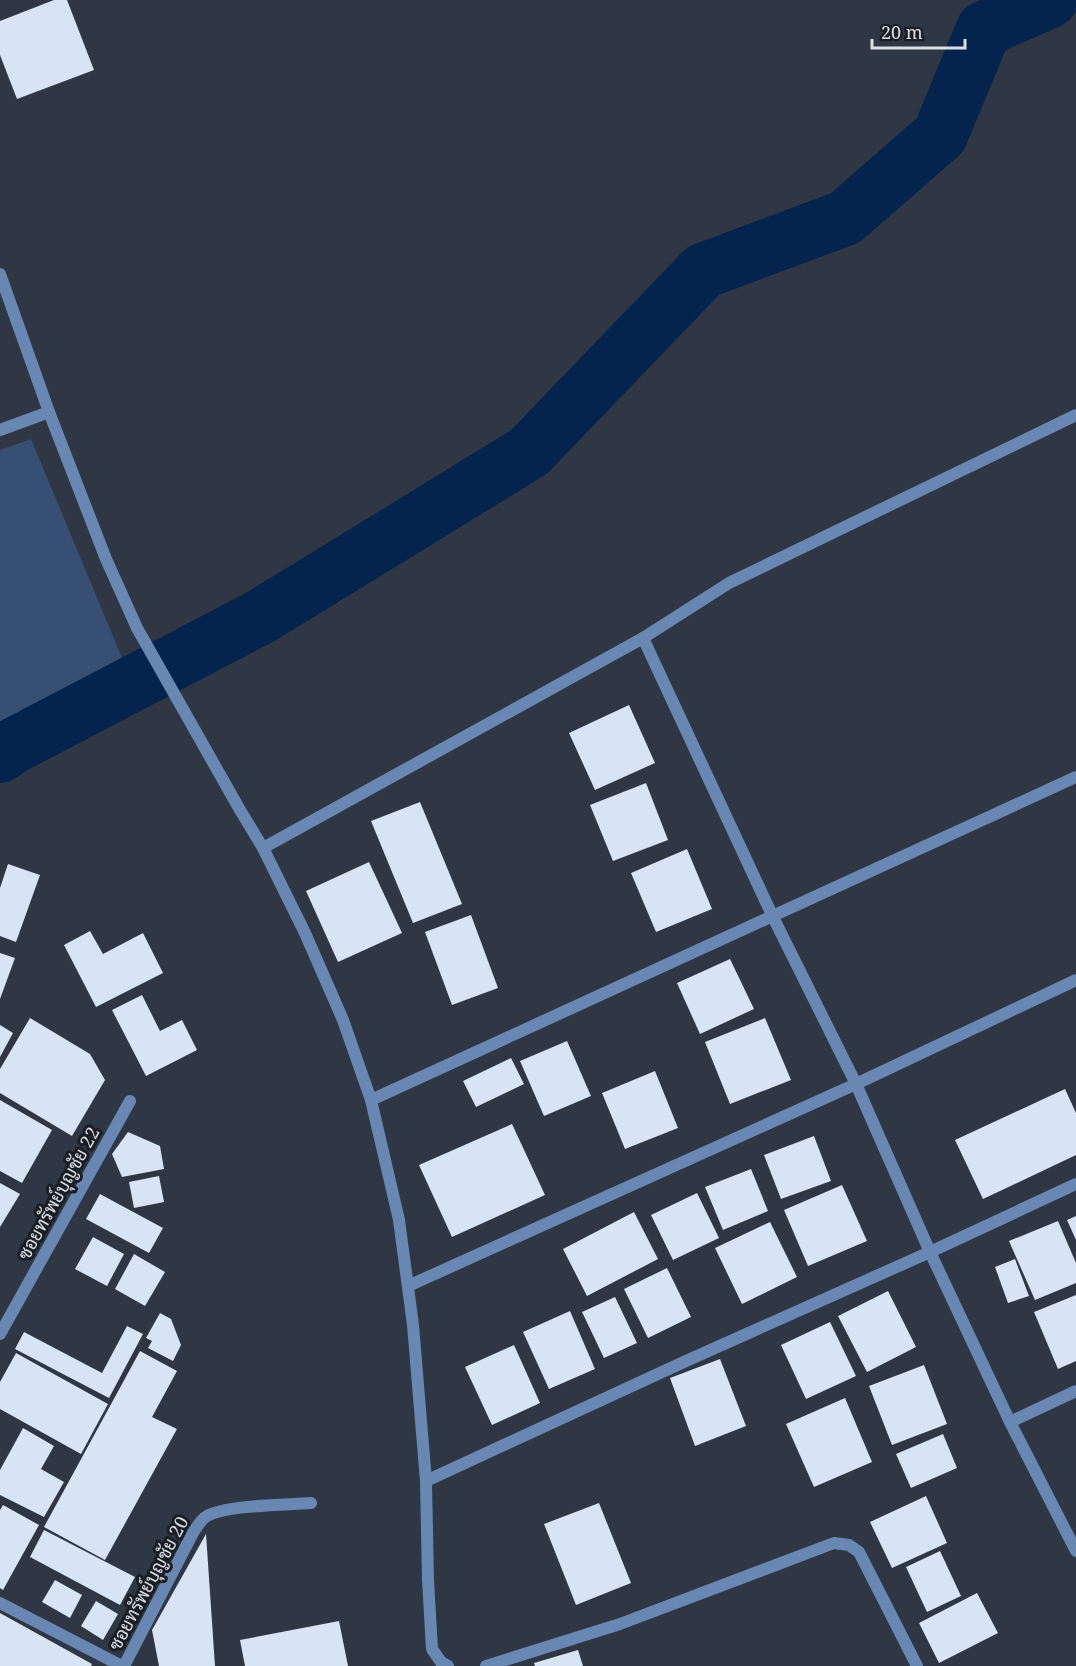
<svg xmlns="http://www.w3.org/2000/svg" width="1076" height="1666" viewBox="0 0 1076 1666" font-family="'Noto Serif',Sarabun,serif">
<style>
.green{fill:#374f72}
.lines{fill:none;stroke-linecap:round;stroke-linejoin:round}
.river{stroke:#04244d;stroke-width:56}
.building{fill:#d8e3f3}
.street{stroke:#6887b2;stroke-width:12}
.labels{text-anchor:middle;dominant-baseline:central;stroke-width:6;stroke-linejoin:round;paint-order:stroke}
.street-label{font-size:18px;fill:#dbe0e8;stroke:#1a1e24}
</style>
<rect width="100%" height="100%" fill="#2e3743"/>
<path class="green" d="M31,439L125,665L0,742V450Z"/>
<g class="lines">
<path class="river" d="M0,755L13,746L262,616L529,452L703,271L845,218L940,135L984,29L1050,0"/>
</g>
<g class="building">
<path d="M54,0H67L94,70L17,99L0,55V21Z"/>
<path d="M629,705L655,763L595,790L569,733Z"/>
<path d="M646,783L668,840L613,861L590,805Z"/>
<path d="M420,802L462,904L413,923L371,821Z"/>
<path d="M687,849L712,909L656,932L631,873Z"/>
<path d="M369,862L402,933L338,962L306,891Z"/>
<path d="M8,864L40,875L16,942L0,936V888Z"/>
<path d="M471,915L498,988L452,1005L425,932Z"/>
<path d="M90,931L103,954L143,933L163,973L96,1007L64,945Z"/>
<path d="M0,953L15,958L0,999Z"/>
<path d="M730,959L754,1009L700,1034L677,983Z"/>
<path d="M142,995L160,1031L182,1020L197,1050L146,1076L112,1010Z"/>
<path d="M30,1018L90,1054L105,1080L72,1136L0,1093V1069Z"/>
<path d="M765,1018L791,1080L730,1104L705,1042Z"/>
<path d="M0,1025L13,1033L0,1057Z"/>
<path d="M567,1041L591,1096L544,1116L520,1061Z"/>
<path d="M511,1058L524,1084L476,1107L463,1081Z"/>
<path d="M655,1071L678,1128L625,1149L602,1093Z"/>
<path d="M1065,1089L1076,1113V1155L983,1199L955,1140Z"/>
<path d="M0,1100L52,1130L22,1183L0,1171Z"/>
<path d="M512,1124L545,1195L452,1237L419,1165Z"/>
<path d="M128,1132L160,1146L164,1169L122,1177L112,1154Z"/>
<path d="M814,1136L831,1181L781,1199L764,1155Z"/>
<path d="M751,1169L768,1211L723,1230L705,1187Z"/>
<path d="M159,1176L164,1202L134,1208L129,1182Z"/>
<path d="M0,1183L20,1194L0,1227Z"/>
<path d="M842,1185L867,1241L808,1266L784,1210Z"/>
<path d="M697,1193L719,1238L673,1260L651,1215Z"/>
<path d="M100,1194L163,1228L149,1253L86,1219Z"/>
<path d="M634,1212L658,1259L587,1296L563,1249Z"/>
<path d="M1076,1216V1240L1067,1220Z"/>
<path d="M1058,1221L1076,1263V1283L1035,1300L1009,1241Z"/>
<path d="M770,1222L797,1277L742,1304L715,1248Z"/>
<path d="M93,1237L124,1254L107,1286L75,1269Z"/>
<path d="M134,1254L165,1272L145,1306L115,1289Z"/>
<path d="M1015,1259L1029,1296L1008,1303L995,1267Z"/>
<path d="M667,1268L691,1317L648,1338L624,1289Z"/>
<path d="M888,1291L916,1347L867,1372L838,1316Z"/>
<path d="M1076,1295V1361L1058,1369L1034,1312Z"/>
<path d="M615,1297L637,1343L604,1358L582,1312Z"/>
<path d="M570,1311L595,1369L549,1389L523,1332Z"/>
<path d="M160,1313L171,1319L181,1345L173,1361L148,1348L152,1341L146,1338Z"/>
<path d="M830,1322L856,1376L806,1399L781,1345Z"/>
<path d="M127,1326L143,1334L109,1398L15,1349L24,1332L102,1373Z"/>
<path d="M514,1345L540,1403L492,1425L465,1367Z"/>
<path d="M140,1351L177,1371L152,1417L177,1429L105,1560L44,1527Z"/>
<path d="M16,1353L108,1404L81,1454L0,1409V1382Z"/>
<path d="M720,1359L746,1426L695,1446L670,1378Z"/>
<path d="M924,1365L947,1424L892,1445L869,1386Z"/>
<path d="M845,1398L872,1462L814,1487L786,1424Z"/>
<path d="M23,1428L54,1446L41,1469L64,1482L44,1517L0,1495V1470Z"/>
<path d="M943,1434L957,1468L911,1488L896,1454Z"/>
<path d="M926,1496L947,1543L892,1568L870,1522Z"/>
<path d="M599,1503L631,1583L576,1605L544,1524Z"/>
<path d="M3,1505L39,1525L3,1590L0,1588V1510Z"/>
<path d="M44,1530L135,1577L120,1605L30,1557Z"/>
<path d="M206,1534L215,1666H159L152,1630Z"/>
<path d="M940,1551L961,1596L927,1612L906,1567Z"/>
<path d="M55,1580L82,1595L70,1618L42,1602Z"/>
<path d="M977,1593L998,1633L939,1663L919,1623Z"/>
<path d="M96,1601L118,1614L103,1640L81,1626Z"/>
<path d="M0,1613L92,1664L91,1666H0Z"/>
<path d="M339,1621L348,1666H245L240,1640Z"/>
<path d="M578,1650L583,1666H535L534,1663Z"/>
</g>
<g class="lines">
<g class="street">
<path d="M0,274L49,412L106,559L137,628L240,810L263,848L305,933L343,1020L371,1100L399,1220L413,1325L426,1481L428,1580L432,1649L441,1662L448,1666"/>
<path d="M1076,415L729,583L643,638L773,917L856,1084L930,1252L1010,1422L1076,1551"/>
<path d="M0,430L49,412"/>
<path d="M263,848L643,638"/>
<path d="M371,1100L1076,777"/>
<path d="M408,1286L856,1084L1076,980"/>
<path d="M0,1334L130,1101"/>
<path d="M1010,1422L1076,1391"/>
<path d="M426,1481L686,1361L930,1252L1076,1184"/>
<path d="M0,1603L122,1666"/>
<path d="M124,1666L194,1531C198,1526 201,1519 207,1516C226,1505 286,1505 311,1503"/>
<path d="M486,1666L620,1624L834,1543L849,1545L859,1552L917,1666"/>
</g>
</g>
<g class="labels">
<g class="street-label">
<text transform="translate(58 1193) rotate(-61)">ซอยทรัพย์บุญชัย 22</text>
<text transform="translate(148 1583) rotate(-62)">ซอยทรัพย์บุญชัย 20</text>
</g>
</g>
<path d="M872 39v9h93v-9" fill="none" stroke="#dbe0e8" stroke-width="3"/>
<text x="881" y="39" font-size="18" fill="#dbe0e8" stroke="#1a1e24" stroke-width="4.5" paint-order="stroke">20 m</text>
</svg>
